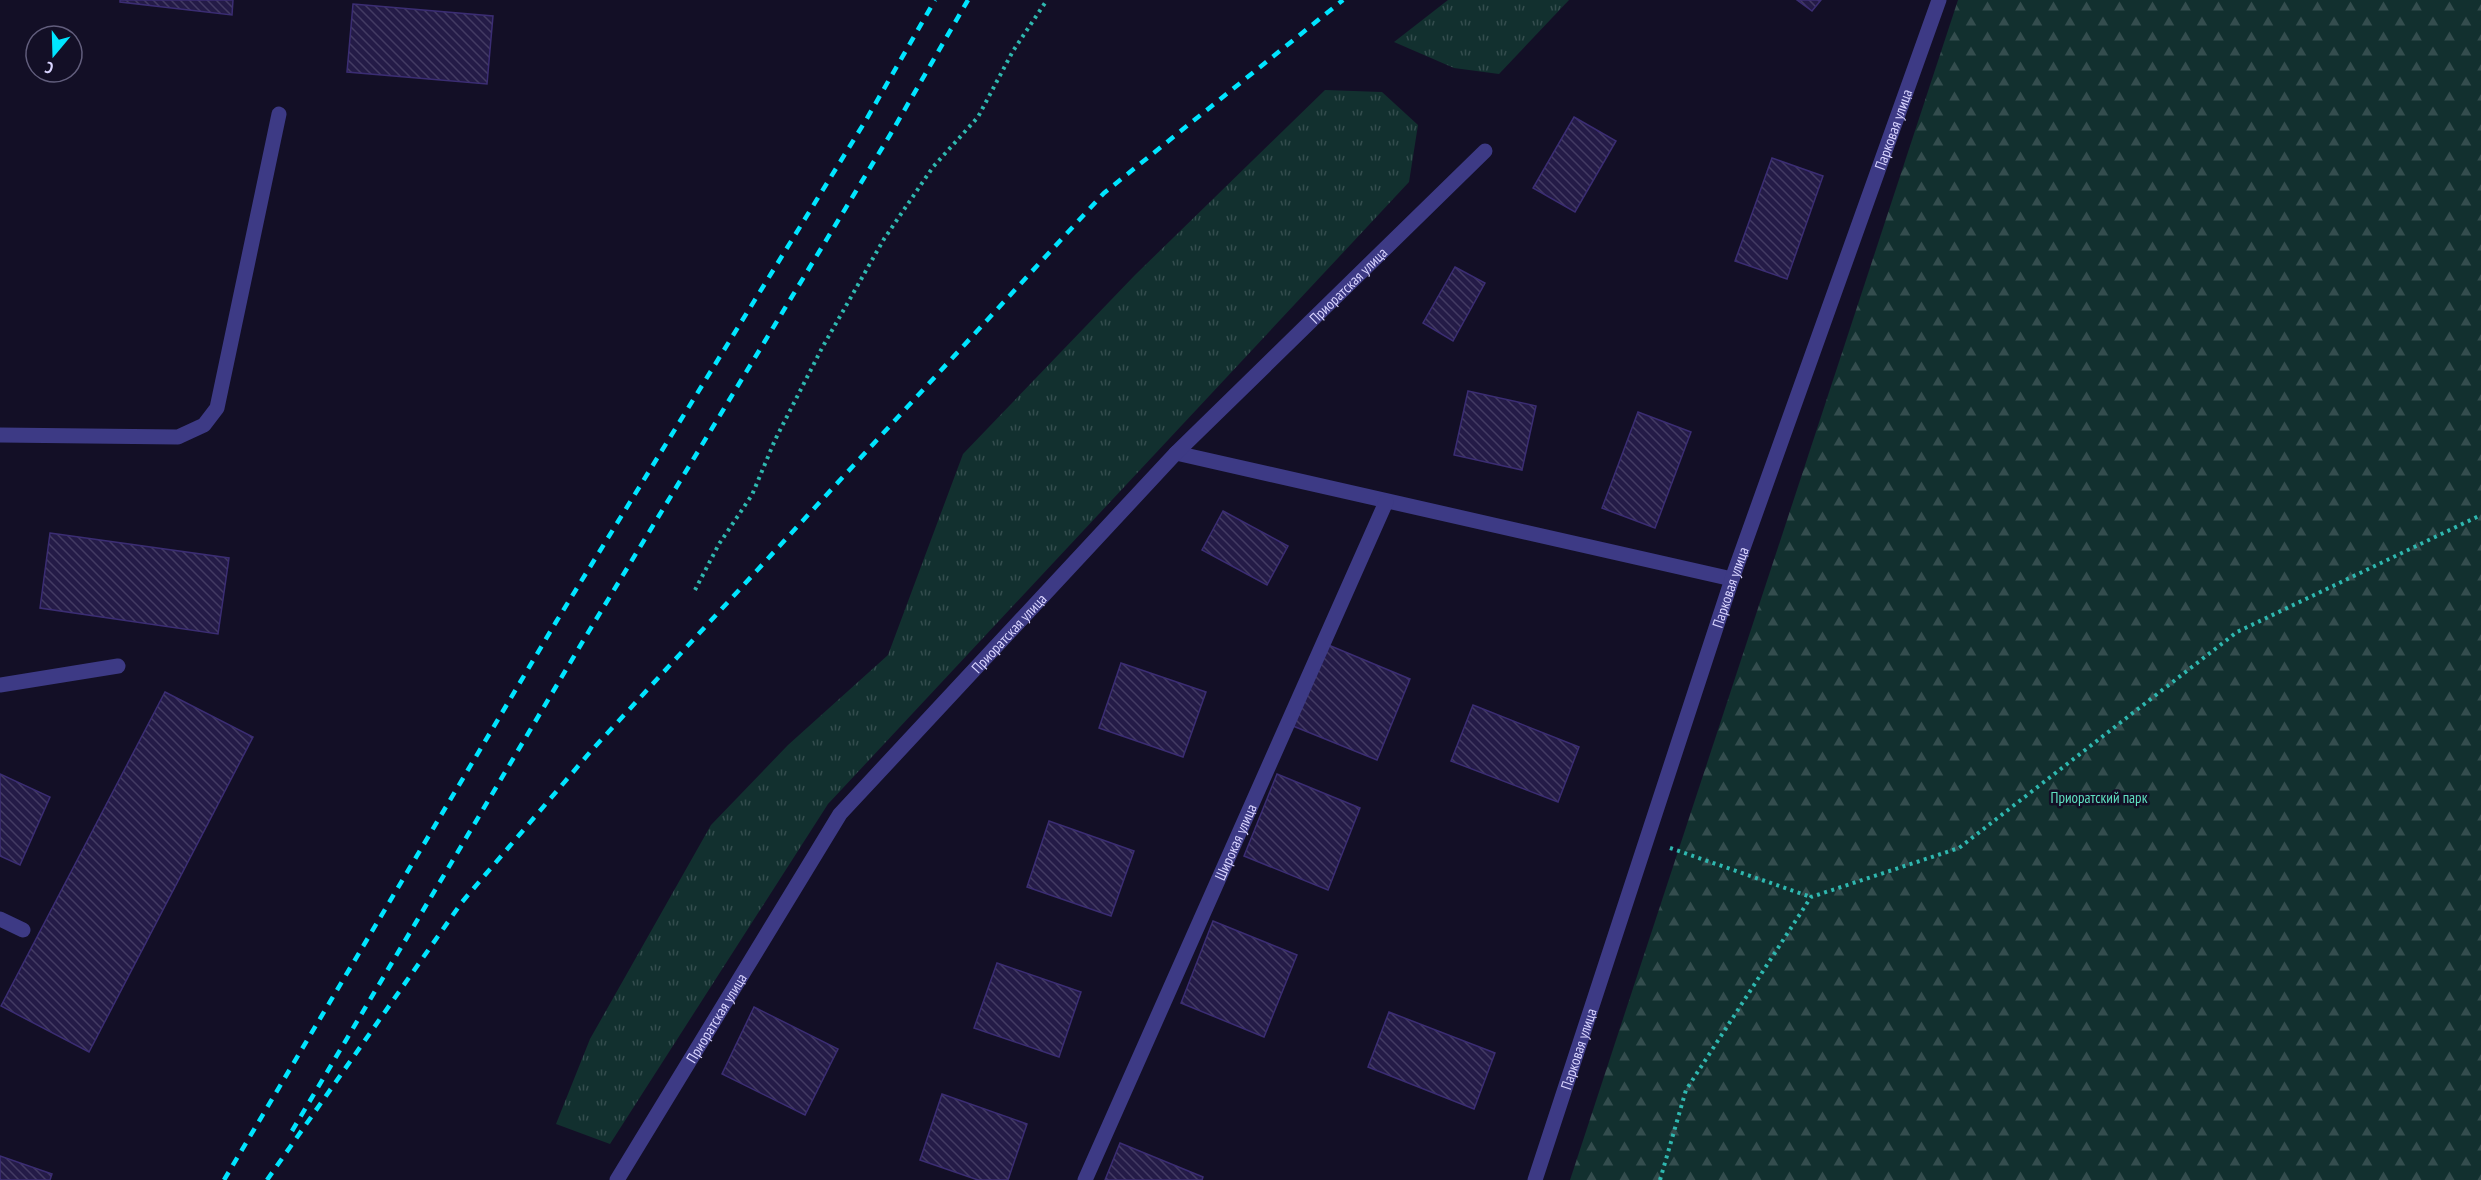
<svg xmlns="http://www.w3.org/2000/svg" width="2481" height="1180" viewBox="0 0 2481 1180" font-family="'PT Sans Narrow',sans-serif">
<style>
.grass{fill:url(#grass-tufts)}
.forest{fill:url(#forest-firs)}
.building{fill:url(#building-back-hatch);stroke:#3b2d73;stroke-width:1.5}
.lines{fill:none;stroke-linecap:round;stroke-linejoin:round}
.path{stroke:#2fb8b0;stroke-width:4;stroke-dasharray:3 4.5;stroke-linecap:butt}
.service{stroke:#3d3a85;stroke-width:15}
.minor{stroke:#3d3a85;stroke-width:15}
.rail{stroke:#00e5ff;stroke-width:4.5;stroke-dasharray:9 8;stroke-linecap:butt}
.labels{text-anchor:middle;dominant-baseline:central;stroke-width:5;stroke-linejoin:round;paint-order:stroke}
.street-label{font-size:15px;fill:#d9d4ff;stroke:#130f26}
.park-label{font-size:15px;fill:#5fe0c0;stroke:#130f26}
</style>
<defs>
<pattern id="grass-tufts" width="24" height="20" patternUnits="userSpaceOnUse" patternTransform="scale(1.5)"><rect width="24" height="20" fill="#12302f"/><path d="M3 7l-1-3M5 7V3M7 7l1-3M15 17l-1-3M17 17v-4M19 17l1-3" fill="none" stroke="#344d4e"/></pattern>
<pattern id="forest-firs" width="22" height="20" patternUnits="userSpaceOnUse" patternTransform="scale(1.5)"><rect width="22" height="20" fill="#12302f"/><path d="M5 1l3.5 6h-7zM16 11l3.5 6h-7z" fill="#344d4e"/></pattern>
<pattern id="building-back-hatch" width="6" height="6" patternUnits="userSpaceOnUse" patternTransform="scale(1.5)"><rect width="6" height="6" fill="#241b47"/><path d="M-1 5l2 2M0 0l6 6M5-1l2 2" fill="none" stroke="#433b63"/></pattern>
</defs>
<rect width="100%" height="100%" fill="#130f26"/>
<g class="grass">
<path d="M1448,0H1569L1499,74L1454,68L1394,42Z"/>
<path d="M1325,90L1382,92L1418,125L1409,182L828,804L610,1144L556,1124L590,1039L711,825L788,745L888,655L963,454L1135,275Z"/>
</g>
<path class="forest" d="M1958,0H2481V1180H1570Z"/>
<g class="building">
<path d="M120,0H233L232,15L120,2Z"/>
<path d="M1797,0H1821L1812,11Z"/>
<path d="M353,4L493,16L487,84L347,72Z"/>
<path d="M1574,117L1616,141L1575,212L1533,188Z"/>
<path d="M1772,158L1823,176L1787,279L1735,261Z"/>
<path d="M1455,267L1485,283L1453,341L1423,323Z"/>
<path d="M1468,391L1536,406L1522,470L1454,455Z"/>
<path d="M1638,412L1691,432L1655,528L1602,508Z"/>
<path d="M1223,511L1288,546L1267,585L1202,550Z"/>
<path d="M50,533L229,558L218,634L40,608Z"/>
<path d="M1326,644L1410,679L1377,760L1293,726Z"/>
<path d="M1121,663L1206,692L1183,757L1099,728Z"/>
<path d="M165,692L253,737L89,1052L1,1006Z"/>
<path d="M1473,705L1579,747L1558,802L1451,761Z"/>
<path d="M0,774L50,797L20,865L0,856Z"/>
<path d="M1277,774L1360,808L1328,890L1244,856Z"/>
<path d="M1049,821L1134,851L1111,916L1027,887Z"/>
<path d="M1213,921L1297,955L1264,1037L1181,1003Z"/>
<path d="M997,963L1081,992L1059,1057L974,1028Z"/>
<path d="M754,1007L838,1049L805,1115L722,1074Z"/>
<path d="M1389,1012L1495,1053L1474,1109L1368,1067Z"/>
<path d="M942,1094L1027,1124L1008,1180H978L920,1160Z"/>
<path d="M1120,1143L1203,1177L1202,1180H1105Z"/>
<path d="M0,1156L52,1174L50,1180H0Z"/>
</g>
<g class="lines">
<g class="path">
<path d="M695,590L719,544L752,495L775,440L822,348L884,239L933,167L978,117L1013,51L1047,0"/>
<path d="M1670,848L1811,897"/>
<path d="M1660,1180L1686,1090L1811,897L1959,848L2237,632L2481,515"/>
</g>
<g class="service">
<path d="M0,435L178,437L204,425L217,408L279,114"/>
<path d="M0,685L118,666"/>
<path d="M0,919L23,930"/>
</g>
<g class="minor">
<path d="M1176,453L1732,579"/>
<path id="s1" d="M617,1180L840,814L1176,453L1485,151"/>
<path id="s2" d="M1085,1180L1386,502"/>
<path id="s3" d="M1535,1180L1732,579L1939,0"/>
</g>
<g class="rail">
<path d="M292,1131L586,636L890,135L968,0"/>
<path d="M224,1180L556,622L866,120L935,0"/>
<path d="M267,1180L462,902L591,751L1104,193L1343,0"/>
</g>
</g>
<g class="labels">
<g class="street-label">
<text stroke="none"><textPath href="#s3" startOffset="1110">Парковая улица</textPath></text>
<text stroke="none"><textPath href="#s1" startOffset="1162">Приоратская улица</textPath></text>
<text stroke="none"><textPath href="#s3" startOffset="624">Парковая улица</textPath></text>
<text stroke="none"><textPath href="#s1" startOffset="676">Приоратская улица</textPath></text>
<text stroke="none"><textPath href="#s2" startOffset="370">Широкая улица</textPath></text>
<text stroke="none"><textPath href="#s1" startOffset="190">Приоратская улица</textPath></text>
<text stroke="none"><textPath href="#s3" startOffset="138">Парковая улица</textPath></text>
</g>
<g class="park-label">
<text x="2099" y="797">Приоратский парк</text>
</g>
</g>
<g transform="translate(54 54) rotate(199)"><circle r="28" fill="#130f26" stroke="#625e7d" stroke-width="1.5"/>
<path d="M0-4.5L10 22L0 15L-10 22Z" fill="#00e5ff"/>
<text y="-9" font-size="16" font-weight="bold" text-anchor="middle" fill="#d9d4ff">С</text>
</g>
</svg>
